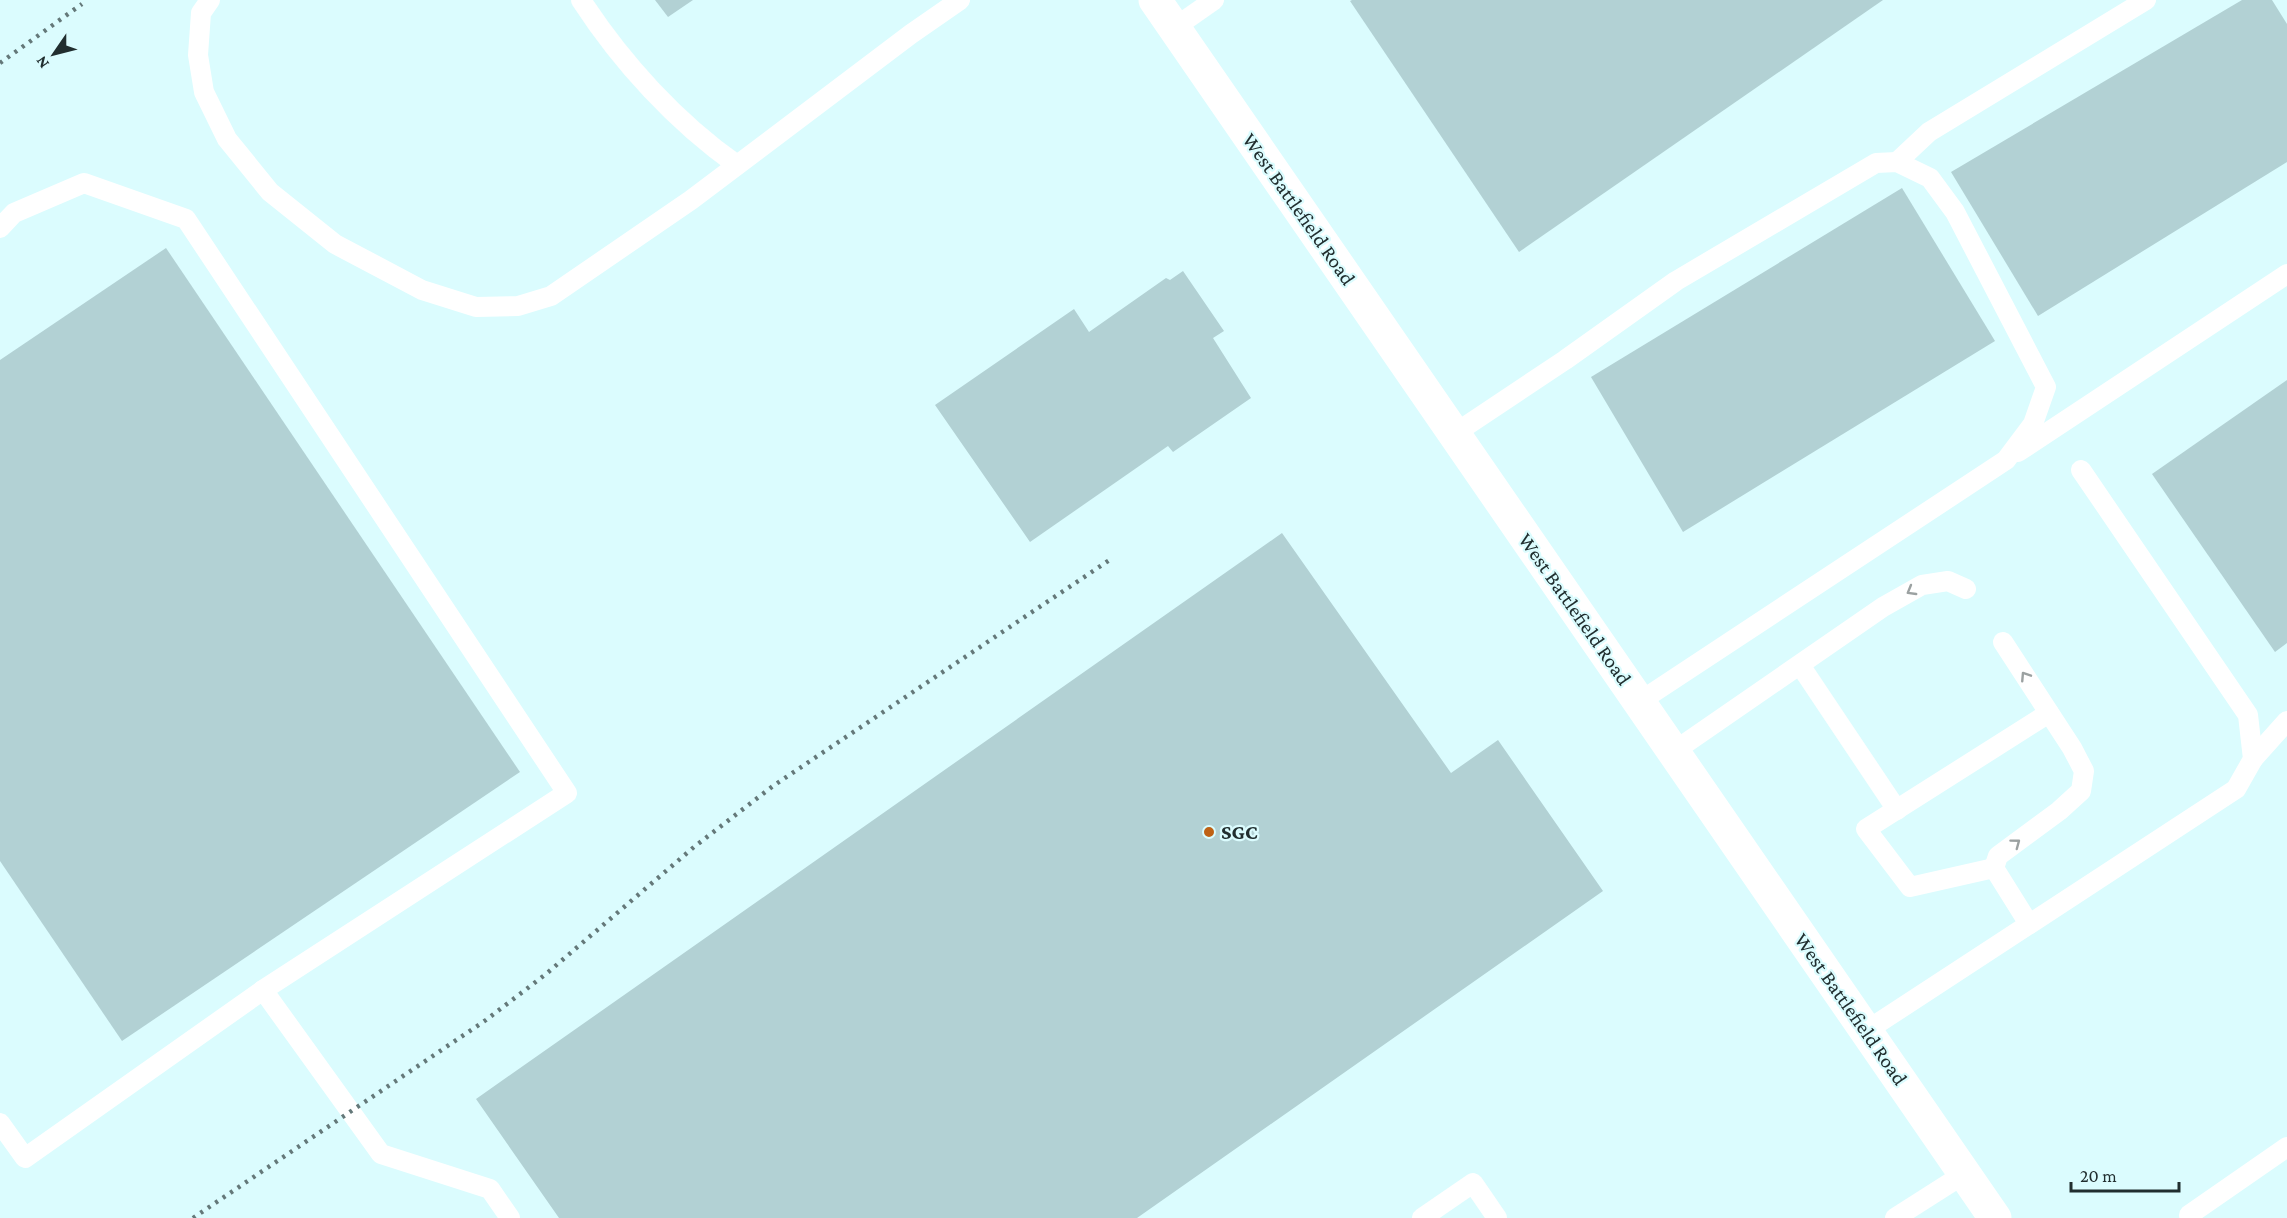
<svg xmlns="http://www.w3.org/2000/svg" width="2287" height="1218" viewBox="0 0 2287 1218" font-family="'Crimson Pro',serif">
<style>
.building{fill:#b2d1d4}
.lines{fill:none;stroke-linecap:round;stroke-linejoin:round}
.lane{stroke:#fff;stroke-width:20}
.primary{stroke:#fff;stroke-width:33}
.rail{stroke:#647879;stroke-width:4.5;stroke-dasharray:3 6;stroke-linecap:butt}
.oneway{stroke:#9ba1a1}
.poi-dot{fill:#bf6215;stroke:#dbfcfe;stroke-width:2}
.labels{text-anchor:middle;dominant-baseline:central;stroke-width:4.5;stroke-linejoin:round;paint-order:stroke}
.street-label{font-size:21px;fill:#212e2f;stroke:#dbfcfe}
.poi-label{font-size:21px;font-weight:bold;fill:#212e2f;stroke:#dbfcfe;text-anchor:start}
</style>
<rect width="100%" height="100%" fill="#dbfcfe"/>
<g class="building">
<path d="M655,0H693L668,17Z"/>
<path d="M1352,0H1883L1519,252L1350,1Z"/>
<path d="M2242,0H2272L2287,24V162L2038,316L1951,172Z"/>
<path d="M1902,188L1995,341L1683,532L1591,377Z"/>
<path d="M166,248L520,772L122,1041L0,861V360Z"/>
<path d="M1183,271L1224,331L1213,338L1251,398L1173,452L1168,446L1030,542L935,405L1074,309L1089,332L1166,278L1170,280Z"/>
<path d="M2287,380V643L2275,652L2152,474Z"/>
<path d="M1282,533L1451,773L1498,740L1603,891L1137,1218H559L476,1099Z"/>
</g>
<g class="lines">
<g class="lane">
<path d="M210,0L201,13L198,55L204,92L227,139L270,192L335,244L422,290L476,307L518,306L551,296L691,200L911,34L960,0"/>
<path d="M581,0C622,63 676,122 737,165"/>
<path d="M1174,28L1214,0"/>
<path d="M1897,162L1929,132L2146,0"/>
<path d="M0,228L14,213L84,183L186,219L567,793L263,990"/>
<path d="M1454,434L1565,360L1676,281L1876,163L1897,162L1930,178L1955,212L2046,387L2033,424L2006,460L1639,702"/>
<path d="M2018,452L2287,274"/>
<path d="M2003,642L2072,748L2084,771L2081,791L2059,811L1998,856L1994,868L2029,924"/>
<path d="M1800,665L1897,810"/>
<path d="M1673,752L1883,607L1922,585L1948,581L1966,589"/>
<path d="M2253,759L2287,721"/>
<path d="M1994,868L1910,887L1866,829L2049,713"/>
<path d="M1866,1031L2236,789L2253,759L2248,715L2081,470"/>
<path d="M0,1123L25,1158L263,990L381,1154L490,1189L510,1218"/>
<path d="M1422,1218L1473,1183L1497,1218"/>
<path d="M1895,1218L1964,1174"/>
<path d="M2192,1218L2189,1215L2287,1147"/>
</g>
<path class="primary" d="M1155,0L1995,1218"/>
<g class="rail">
<path d="M0,63L82,4"/>
<path d="M193,1218L486,1020L546,974L694,847L773,786L1111,559"/>
</g>
</g>
<defs><path id="oneway-chevron" d="M-2-3.5L2.5 0L-2 3.5" fill="none" stroke-width="1.6" stroke-linecap="round" stroke-linejoin="round" transform="scale(1.5)"/></defs>
<g class="oneway">
<use href="#oneway-chevron" transform="translate(1911 591) rotate(150)"/>
<use href="#oneway-chevron" transform="translate(2025 676) rotate(-123)"/>
<use href="#oneway-chevron" transform="translate(2016 843) rotate(-37)"/>
</g>
<circle class="poi-dot" cx="1209" cy="832" r="6"/>
<g class="labels">
<g class="street-label">
<text transform="translate(1299 209) rotate(55)">West Battlefield Road</text>
<text transform="translate(1575 609) rotate(55)">West Battlefield Road</text>
<text transform="translate(1851 1009) rotate(55)">West Battlefield Road</text>
</g>
<g class="poi-label">
<text x="1221" y="832">SGC</text>
</g>
</g>
<g transform="translate(54 54) rotate(235)" stroke="#dbfcfe" stroke-width="4.5" paint-order="stroke">
<path d="M0-4.5L10 22L0 15L-10 22Z" fill="#212e2f"/>
<text y="-9" font-size="16" font-weight="bold" text-anchor="middle" fill="#212e2f">N</text>
</g>
<path d="M2071 1182v9h108v-9" fill="none" stroke="#212e2f" stroke-width="3"/>
<text x="2080" y="1182" font-size="18" fill="#212e2f" stroke="#dbfcfe" stroke-width="4.5" paint-order="stroke">20 m</text>
</svg>
